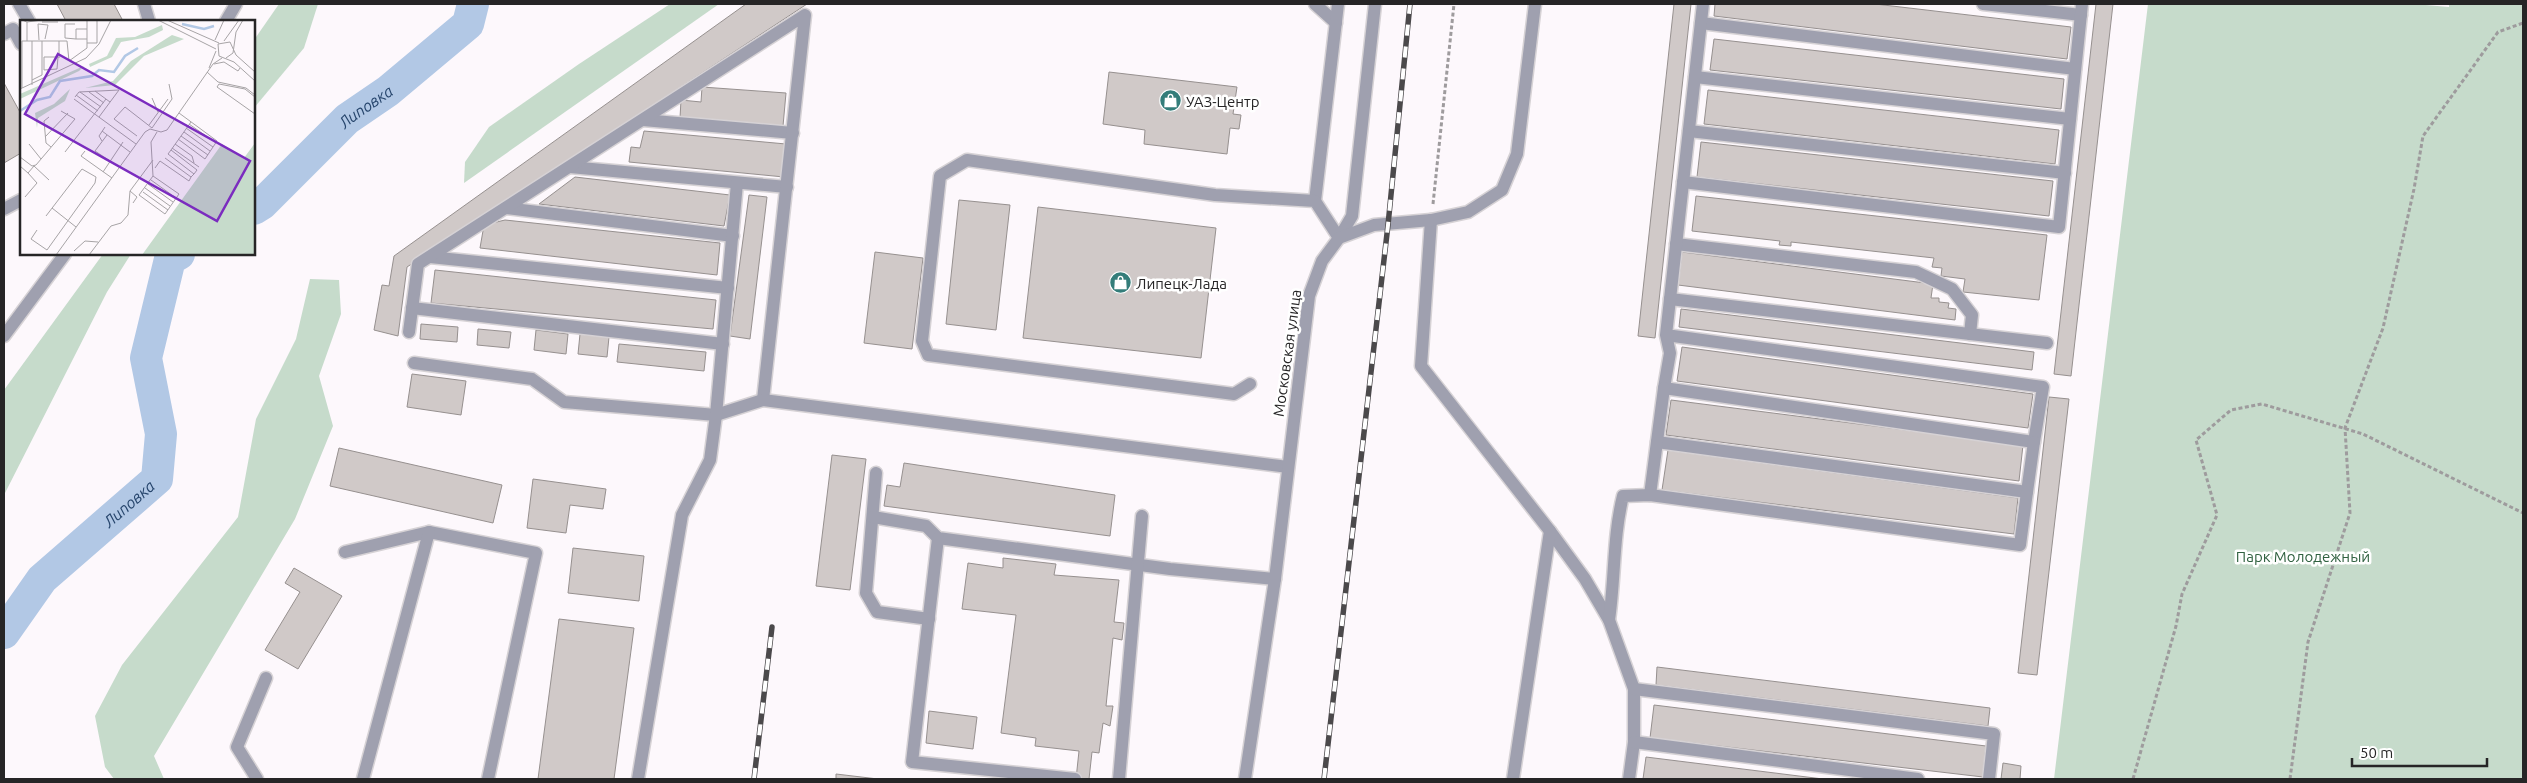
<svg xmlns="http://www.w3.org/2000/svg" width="2527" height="783" viewBox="0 0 2527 783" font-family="Ubuntu,sans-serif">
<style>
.green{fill:#c6dbcb}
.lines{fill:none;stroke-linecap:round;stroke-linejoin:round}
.river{stroke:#b2c8e5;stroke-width:32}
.building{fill:#d0c9c8;stroke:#96908f}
.minor-casing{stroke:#d6d2d5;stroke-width:15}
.path{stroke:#9e9b9d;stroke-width:3;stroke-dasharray:4 2.5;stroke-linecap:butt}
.minor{stroke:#9fa0af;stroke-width:12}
.rail-casing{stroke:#4b494b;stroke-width:5.5}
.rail{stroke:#fff;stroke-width:4;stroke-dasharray:11;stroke-linecap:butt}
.labels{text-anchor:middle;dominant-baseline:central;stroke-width:5;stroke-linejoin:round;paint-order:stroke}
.poi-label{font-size:15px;fill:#262526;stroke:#fff;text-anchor:start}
.street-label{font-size:15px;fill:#262526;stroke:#fff}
.park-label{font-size:15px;fill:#306140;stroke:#fff}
.water-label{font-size:16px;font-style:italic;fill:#26456c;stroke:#fff}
.inset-river{fill:none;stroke:#b2c8e5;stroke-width:2.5}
.inset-road{fill:none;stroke:#a7a4a6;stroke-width:1}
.view{fill:#7b2cbf;fill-opacity:0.15;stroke:#7b2cbf;stroke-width:2.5}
.inset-edge{fill:none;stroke:#262526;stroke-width:2.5}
</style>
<rect width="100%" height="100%" fill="#fdf8fc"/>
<g class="green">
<path d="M279,4H318L304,48L254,108V40Z"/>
<path d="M670,4H719L464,183L465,162L489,127L579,64Z"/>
<path d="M2148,4H2414L2449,7V4H2523V779H2054Z"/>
<path d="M103,254H131L107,292L4,495V390Z"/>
<path d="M310,279L339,280L341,314L319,376L333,426L295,519L154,756L164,779H114L105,767L95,716L122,665L238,517L256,419L296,339Z"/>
</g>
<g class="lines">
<g class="river">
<path id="s1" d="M254,209L262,204L347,119L388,91L468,24L473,4"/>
<path id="s2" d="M4,633L42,579L157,479L161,434L146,358L170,259L179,254"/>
</g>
</g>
<g class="building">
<path d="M57,4H114L123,21H66Z"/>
<path d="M746,4H807L407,267L398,336L374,330L382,285L389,286L394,256Z"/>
<path d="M1674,4H1691L1655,338L1638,336Z"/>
<path d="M1715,4H1875L2071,27L2067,59L1714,16Z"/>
<path d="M2096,4H2113L2071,376L2054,374Z"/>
<path d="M1714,39L2064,79L2061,109L1710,70Z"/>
<path d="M1109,72L1237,87L1233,114L1241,115L1239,129L1230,128L1227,154L1144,144L1145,130L1103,124Z"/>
<path d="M4,83L21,114V153L4,163Z"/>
<path d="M702,87L786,93L783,126L680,118L681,100L701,102Z"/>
<path d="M1708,90L2059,130L2055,164L1704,124Z"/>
<path d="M644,131L786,144L784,177L629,162L631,147L640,148Z"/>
<path d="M1701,142L2053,181L2049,216L1697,177Z"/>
<path d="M575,177L730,195L724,226L539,204Z"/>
<path d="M749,195L767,197L750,339L730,336Z"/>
<path d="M1696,196L2047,235L2039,300L1963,292L1965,279L1941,276L1942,268L1932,267L1934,258L1791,242V246L1779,245L1780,241L1692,231Z"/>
<path d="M959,200L1010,205L996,330L946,324Z"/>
<path d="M1038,207L1216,228L1201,358L1023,338Z"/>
<path d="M505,220L720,243L717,275L480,248L484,225Z"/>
<path d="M875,252L923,258L912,349L864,343Z"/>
<path d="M1682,252L1933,284L1931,298H1939V302L1949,303L1948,308L1956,309L1955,320L1678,285Z"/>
<path d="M435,270L716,300L713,329L431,303Z"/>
<path d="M1681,309L2034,352L2032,370L1679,327Z"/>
<path d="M421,324L458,327L457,342L420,339Z"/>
<path d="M478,329L511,332L509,348L477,345Z"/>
<path d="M536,330L568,334L566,354L534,350Z"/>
<path d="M580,334L609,337L607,357L578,354Z"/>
<path d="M619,344L706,352L704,371L617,362Z"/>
<path d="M1682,347L2033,394L2028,428L1677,381Z"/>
<path d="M412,374L466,381L461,415L407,407Z"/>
<path d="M2049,397L2069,399L2037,675L2018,673Z"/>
<path d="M1671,400L2023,445L2019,481L1666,435Z"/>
<path d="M339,448L502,485L493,523L330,486Z"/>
<path d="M1668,450L2018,498L2014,534L1662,490Z"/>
<path d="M832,455L866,459L850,590L816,586Z"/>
<path d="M904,463L1115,495L1110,536L884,506L887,485L900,487Z"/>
<path d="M533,479L606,489L603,509L570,505L566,533L527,528Z"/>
<path d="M573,548L644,556L639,601L568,593Z"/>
<path d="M1003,558L1056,564L1054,575L1119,580L1114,622L1124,623L1122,640L1113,638L1106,706H1113L1110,726L1103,723L1099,753L1092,752L1089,779H1076L1079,751L1035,746L1036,738L1001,733L1016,615L962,609L968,563L1003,568Z"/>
<path d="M294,568L342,596L298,669L265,650L300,592L285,583Z"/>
<path d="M559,619L634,628L614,779H538Z"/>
<path d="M1657,667L1990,708L1988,726L1656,685Z"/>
<path d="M1654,705L1986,746L1983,777L1650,738Z"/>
<path d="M929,711L977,717L973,749L926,743Z"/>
<path d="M1646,757L1823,779H1643Z"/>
<path d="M2003,763L2021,766L2020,779H2001Z"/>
<path d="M836,774L878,779H836Z"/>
</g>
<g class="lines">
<defs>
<g id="minor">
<path d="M19,4L29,21"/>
<path d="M144,4L149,21"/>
<path d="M1315,4L1336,23"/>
<path d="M1983,4L2081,15"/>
<path d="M226,21L236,4"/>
<path d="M1701,23L2075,69"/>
<path d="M4,34L13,29L21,44"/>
<path d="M1695,77L2070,119"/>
<path d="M643,120L793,133"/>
<path d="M1689,131L2065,173"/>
<path d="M570,167L787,187"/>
<path d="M1683,182L2059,227L2082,4"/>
<path d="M1315,201L1338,4"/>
<path d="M506,208L733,236"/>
<path d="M4,209L21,200"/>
<path d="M1431,220L1421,366L1550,531L1585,579L1609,620L1634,689V742L1629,779"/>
<path d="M1676,244L1916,272L1952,289L1972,315L1970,334"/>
<path d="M430,257L728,288"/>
<path d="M1670,299L2047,343"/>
<path d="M412,308L723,344"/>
<path d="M409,332L418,264L805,15L763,400"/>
<path d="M1666,335L2043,387L2034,442L1664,388L1670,353L1666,335L1703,4"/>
<path d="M4,336L65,254"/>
<path d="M414,363L532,379L564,402L716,415L763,400L1288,467"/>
<path d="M1250,384L1234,394L928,355L922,341L940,176L967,160L1215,195L1315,201L1339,238L1352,216L1375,4"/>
<path d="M1657,442L2027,492L2034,442"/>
<path d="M876,473L866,593L877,612L929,619"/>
<path d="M1650,495L1664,388"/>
<path d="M873,517L926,526L938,538L1170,569L1275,579"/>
<path d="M938,538L912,762L1075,779"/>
<path d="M345,552L429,532L536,553L488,779"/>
<path d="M1609,620C1615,579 1613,536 1623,496L1650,495L2020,545L2027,492"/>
<path d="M1634,689L1994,734L1989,779"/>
<path d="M1634,742L1918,779"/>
<path d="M257,779L237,747L266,678"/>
<path d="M363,779L429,532"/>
<path d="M638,779L682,515L710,460L716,415L737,183"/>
<path d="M1119,779L1142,516"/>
<path d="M1245,779L1275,579L1309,296L1322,261L1339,238L1374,225L1431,220L1468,212L1502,190L1517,154L1535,4"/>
<path d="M1513,779L1550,531"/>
</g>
</defs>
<use href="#minor" class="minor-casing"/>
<g class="path">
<path d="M1433,204L1454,4"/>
<path d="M2133,779L2176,626L2182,594L2217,515L2196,440L2231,410L2262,404L2363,434L2523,513"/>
<path d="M2290,779L2308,642L2350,513L2345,428L2383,328L2414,189L2423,136L2498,32L2523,23"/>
</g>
<use href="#minor" class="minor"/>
<defs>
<g id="rail">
<path d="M754,779L772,627"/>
<path d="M1324,779L1388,225L1410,4"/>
</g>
</defs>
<use href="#rail" class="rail-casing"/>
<use href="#rail" class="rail"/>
</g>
<defs>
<symbol id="shop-disc" viewBox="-11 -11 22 22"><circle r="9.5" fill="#347d7a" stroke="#fff"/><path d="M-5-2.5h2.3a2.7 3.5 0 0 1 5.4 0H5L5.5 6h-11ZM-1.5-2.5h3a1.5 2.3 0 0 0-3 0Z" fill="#fff"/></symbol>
</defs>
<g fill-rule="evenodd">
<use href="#shop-disc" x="1158" y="88" width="25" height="25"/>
<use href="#shop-disc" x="1108" y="270" width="25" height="25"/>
</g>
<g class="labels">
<g class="poi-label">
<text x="1186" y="101">УАЗ-Центр</text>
<text x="1136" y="283">Липецк-Лада</text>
</g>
<g class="street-label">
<text transform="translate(1287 353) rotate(-82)">Московская улица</text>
</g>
<g class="park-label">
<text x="2303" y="556">Парк Молодежный</text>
</g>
<g class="water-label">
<text stroke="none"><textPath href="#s1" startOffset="152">Липовка</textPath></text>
<text stroke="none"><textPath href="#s2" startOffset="181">Липовка</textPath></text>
</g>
</g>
<g transform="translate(20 20)">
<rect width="235" height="235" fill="#fdf8fc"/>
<path d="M142,5L143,10L129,17L101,22L92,37L70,47L69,44L87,36L96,18L115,17ZM152,15L164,19L124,36L95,65L65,68L93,61L111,41ZM64,46L59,51L0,79V74ZM50,69L45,81L18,98L17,108L15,93L34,84ZM235,123V235H122L202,124L224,138Z" fill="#c6dbcb"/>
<path class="inset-river" d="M162,4L184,9L194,6M0,91L17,80L30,77L40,61L72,56L79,50L94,52L105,36L118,28"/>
<path class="inset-road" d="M2,0L7,2V21H12V65M138,0L196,29M147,0L199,23M7,2L22,0M22,2H38M55,4H45V18L56,19M67,19H56V9H67M19,20L18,4L28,5L25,19M195,20L204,0M12,21H47L49,41L67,28V0M39,21V38M204,21L219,0M67,23H77V0M24,37H38L37,49L24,50ZM206,38L213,33L216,12L223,0M194,44L204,42L218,51L220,48M189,48L196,31M187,52L198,62L226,68L235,75M235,52L216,35L210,22L198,24L199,36L214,42L235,61M12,60L22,55V21M2,68V21H7M0,69L66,38L79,24L91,0M75,71L90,82M60,72L81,87M69,72L84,83M56,75L78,91M55,77L59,72L99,70L79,97M235,77L225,69L199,64L197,67L235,94M132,78L138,92M54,79L116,124M29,97L24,101L26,123L31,127M169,104L196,123M129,105L148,79M166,108L193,127M82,111L110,132M164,112L190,131M87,115L75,131L99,147M117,116L94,99L105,87L132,108L152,79L149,64M161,116L188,135M25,117L48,93M158,119L185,139L197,121L159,93M82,121L79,116L85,107M9,124L21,139M155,124L172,136L174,143M152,128L179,147M151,130L177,150L174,154L148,134L151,130L171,102M65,131L61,136L92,158M45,132L86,79M0,137L12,146L16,145L55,99L41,91M145,138L171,157L174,154M0,146L8,153L14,146L29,160M135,148L140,141L169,161L171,157M83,152L103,122M133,156L159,174L145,194L119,175L133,156L131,122L137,112M131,160L156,178M128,164L153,182M125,168L150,186M110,171L117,177L113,183M123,172L148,190M5,177L17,163L8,153M32,188L56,207M17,210L11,219L27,230L75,163L76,157L62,149L26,196M54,231L65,221L78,222M36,235L125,112L130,109L141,112L147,110L193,44L202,38M69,235L91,206L101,203L108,195L110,171L133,140"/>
<path class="view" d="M38,34L230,141L197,201L5,94Z"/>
<rect width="235" height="235" class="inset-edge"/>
</g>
<rect width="2527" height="783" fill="none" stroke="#262526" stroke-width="10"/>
<path d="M2352 758v8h135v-8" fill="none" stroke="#262526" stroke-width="2.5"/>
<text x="2360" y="758" font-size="15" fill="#262526" stroke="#ffffff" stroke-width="4" paint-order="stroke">50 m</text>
</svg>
